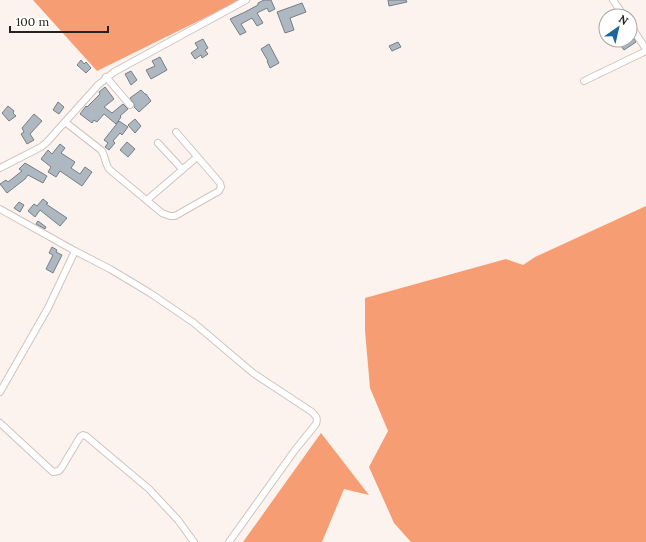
<svg xmlns="http://www.w3.org/2000/svg" width="646" height="542" viewBox="0 0 646 542" font-family="Lora,serif">
<style>
.forest{fill:#f79d74}
.building{fill:#aeb8c1;stroke:#757e86}
.lines{fill:none;stroke-linecap:round;stroke-linejoin:round}
.street-casing{stroke:#d0c3be;stroke-width:8}
.street{stroke:#fff;stroke-width:6}
</style>
<rect width="100%" height="100%" fill="#fdf3ee"/>
<g class="forest">
<path d="M33,0H241L97,71Z"/>
<path d="M646,206V542H411L394,523L369,467L388,431L370,388L365,331V298L506,259L523,265L535,257Z"/>
<path d="M321,433L369,495L344,489L322,542H243Z"/>
</g>
<g class="building">
<path d="M264,0H271L275,9L269,12L267,8L257,13L263,23L257,26L252,18L241,24L246,32L240,35L230,19L245,12L258,5V3Z"/>
<path d="M388,0H406L407,2L389,6Z"/>
<path d="M302,3L306,12L290,18L294,30L285,33L277,12Z"/>
<path d="M630,33L636,42L624,50L618,42L621,40H630Z"/>
<path d="M203,39L208,48L205,50L208,54L202,58L201,55L195,59L191,53L198,48L195,43Z"/>
<path d="M398,42L401,47L392,51L389,46Z"/>
<path d="M269,44L279,63L270,68L267,61H268L261,49Z"/>
<path d="M160,57L167,70L151,79L146,70L155,66L152,61Z"/>
<path d="M81,60L84,64L86,62L91,68L86,73L77,65Z"/>
<path d="M131,71L137,80L131,85L125,74Z"/>
<path d="M105,87L114,99L104,107L112,113L123,104L128,109L120,116L121,117L116,124L104,114L97,122L94,120L92,123L80,114L86,106L87,107L100,94L99,92Z"/>
<path d="M141,90L145,94H146L151,101L139,112L134,107V104L130,98Z"/>
<path d="M58,102L64,107L59,114L53,110Z"/>
<path d="M8,106L14,111L13,113L16,116L9,121L2,113Z"/>
<path d="M34,114L42,121L30,134L34,140L27,144L21,134L24,132L22,128Z"/>
<path d="M135,119L141,126L135,133L128,125Z"/>
<path d="M119,121L128,127L122,135L120,133L113,141L115,143L109,150L105,147L108,143L104,140Z"/>
<path d="M127,142L135,149L128,157L120,150Z"/>
<path d="M60,144L65,148L61,153L75,162L71,168L80,174L85,167L92,172L82,186L60,171L56,177L48,172L51,167L41,159L48,150L52,154Z"/>
<path d="M25,163L47,176L43,183L28,175L25,179L7,193L0,184L6,180L8,182L22,171L19,169Z"/>
<path d="M43,199L48,203L46,204L67,218L60,226L40,210L35,217L28,211L34,204L37,206Z"/>
<path d="M19,202L24,205L20,212L14,208Z"/>
<path d="M38,221L46,227L45,229L36,224Z"/>
<path d="M52,247L57,250L56,252L62,255L53,273L46,269L53,255L49,253Z"/>
</g>
<g class="lines">
<defs>
<g id="street">
<path d="M613,0L624,16"/>
<path d="M630,25L646,49"/>
<path d="M106,77L130,105"/>
<path d="M584,81L644,52L646,50"/>
<path d="M65,122L101,150C106,156 104,163 110,170L162,213L170,216H175L219,191L221,187L220,183L176,132"/>
<path d="M158,143L182,169"/>
<path d="M0,168L41,147L47,142L98,85L114,72L246,0"/>
<path d="M147,200L197,157"/>
<path d="M0,209L75,251L110,269L150,293L194,323L253,373L312,412C316,416 318,418 316,424L295,450L229,542"/>
<path d="M0,392L48,308L75,251"/>
<path d="M0,423L53,472L59,471L62,467L80,437L83,435L86,436L149,489L178,520L194,542"/>
</g>
</defs>
<use href="#street" class="street-casing"/>
<use href="#street" class="street"/>
</g>
<g transform="translate(618 28) rotate(34)"><circle r="19" fill="#ffffff" stroke="#a9a7a6"/>
<path d="M0-3L7 15L0 10L-7 15Z" fill="#1b679a"/>
<text y="-6" font-size="11" font-weight="bold" text-anchor="middle" fill="#272220">N</text>
</g>
<path d="M10 26v6h98v-6" fill="none" stroke="#272220" stroke-width="2"/>
<text x="16" y="26" font-size="12" fill="#272220" stroke="#ffffff" stroke-width="3" paint-order="stroke">100 m</text>
</svg>
